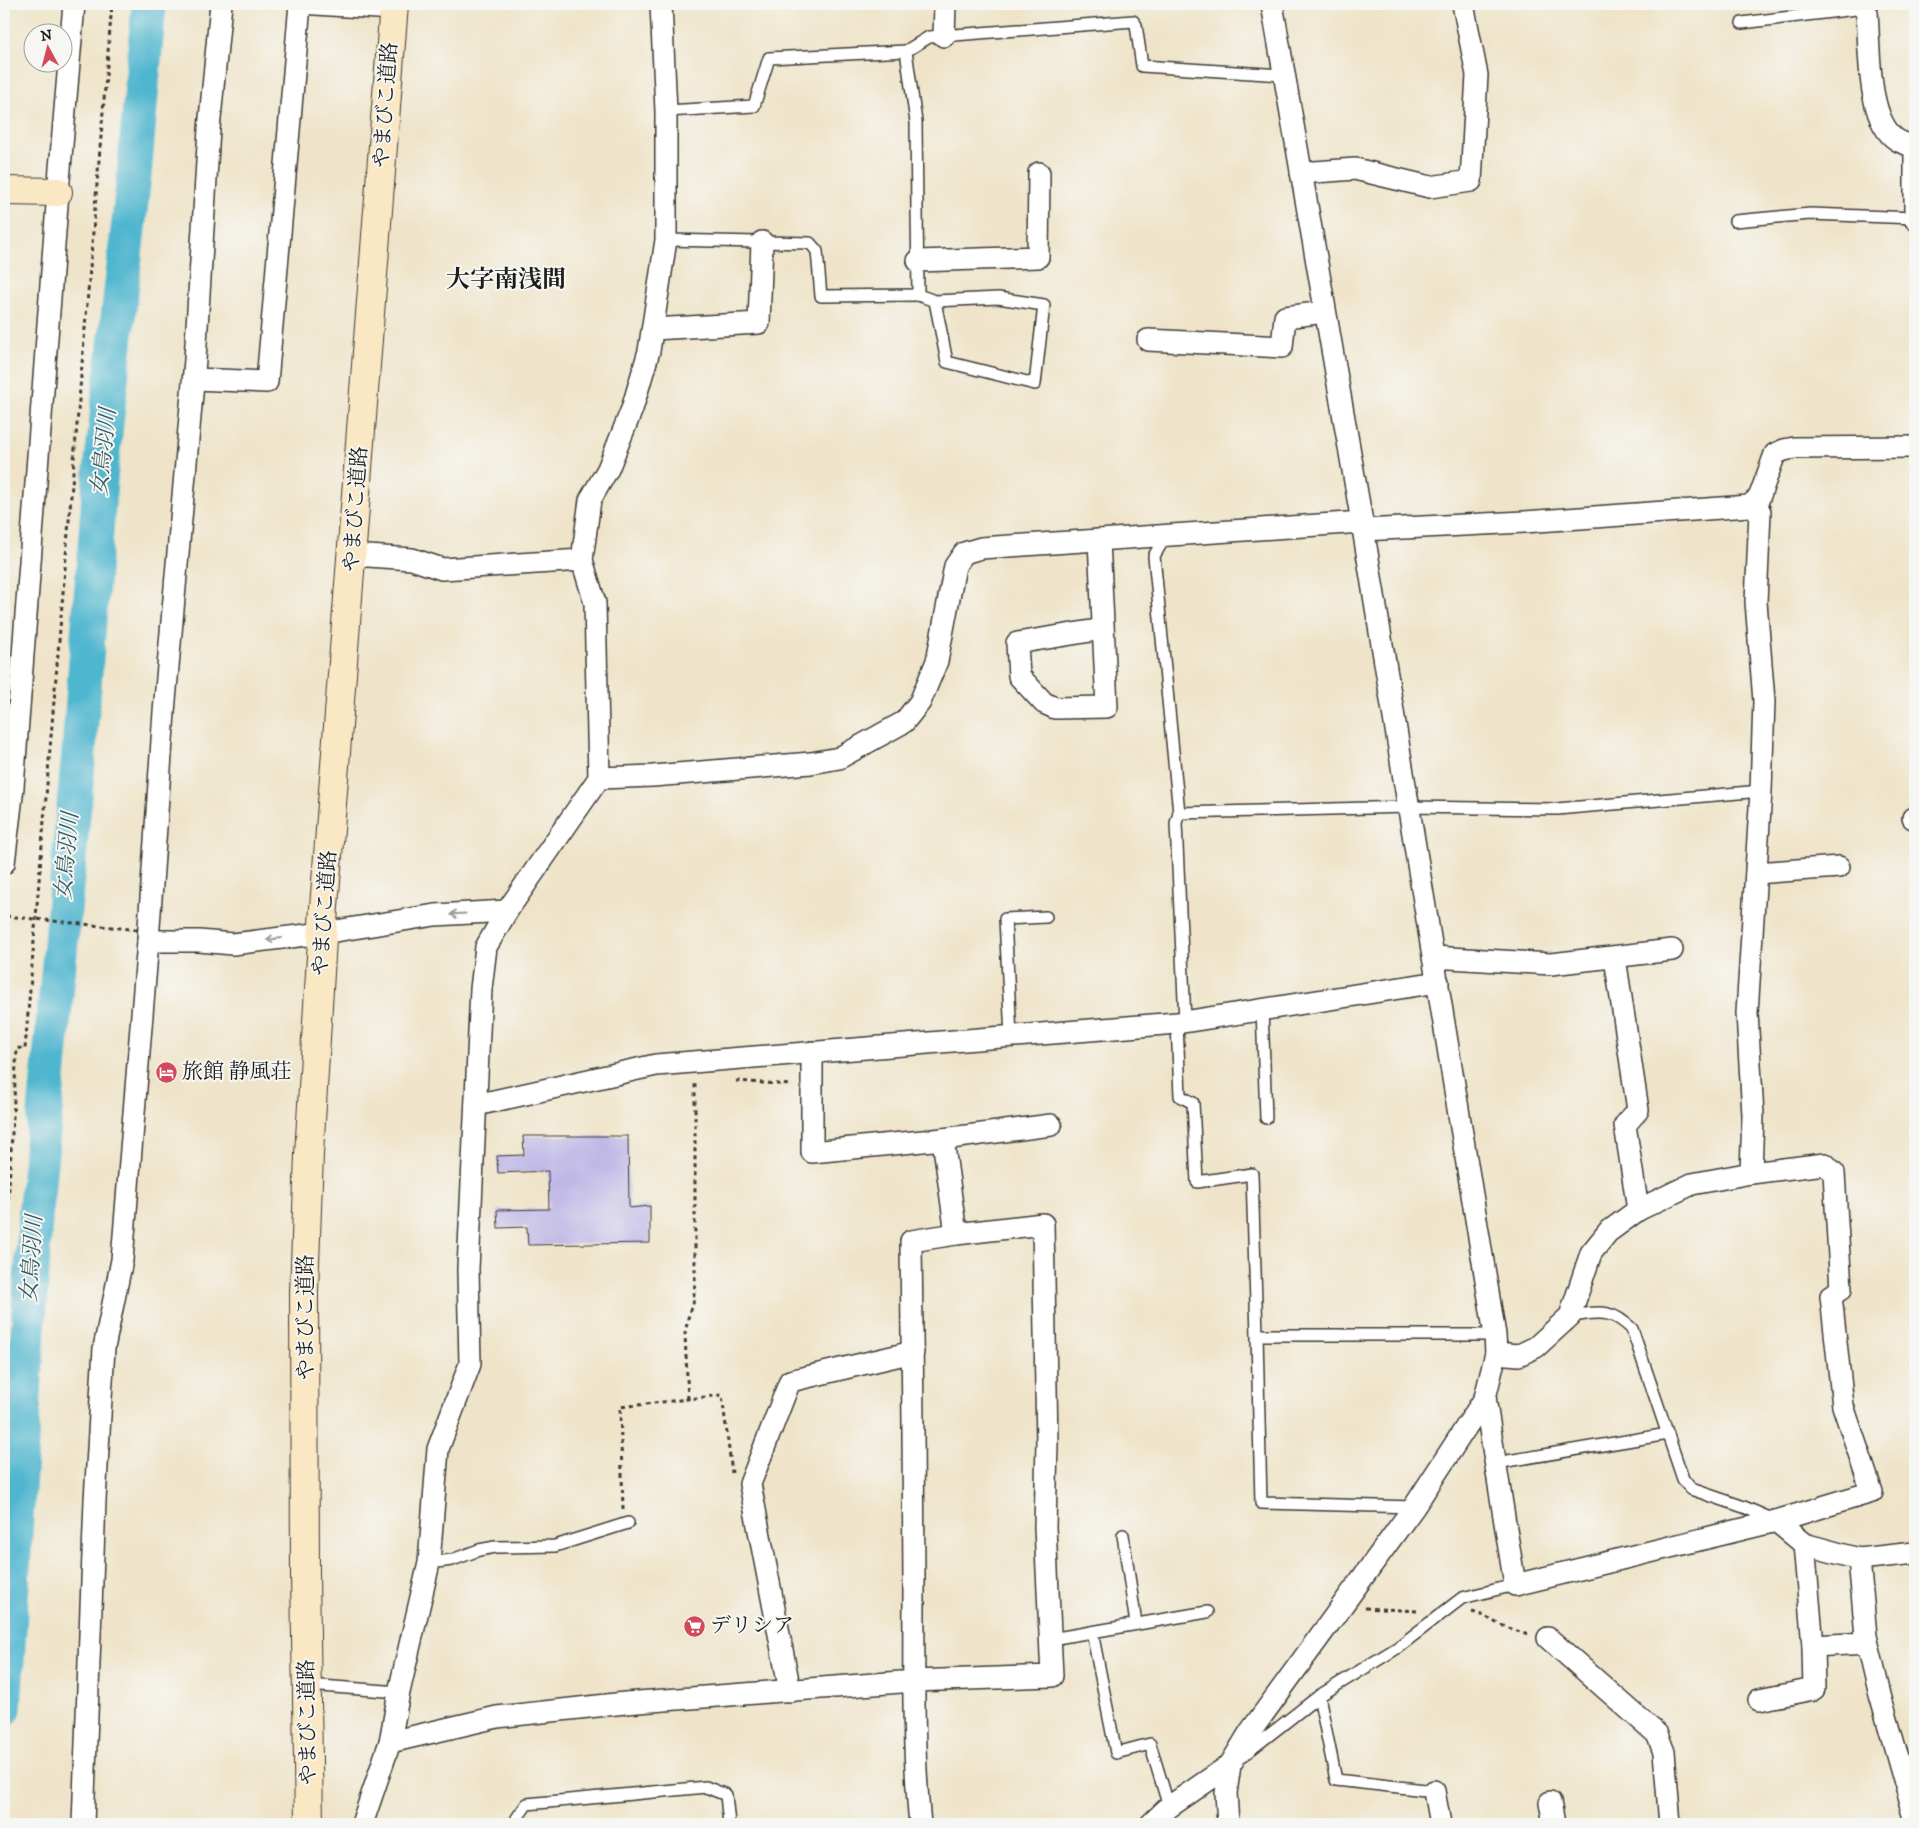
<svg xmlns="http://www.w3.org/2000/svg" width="1919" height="1828" viewBox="0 0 1919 1828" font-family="'IM FELL DW Pica','Noto Serif JP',serif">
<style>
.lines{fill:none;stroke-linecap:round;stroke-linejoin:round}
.river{stroke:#50b6cf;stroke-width:35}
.building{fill:#bfb8e6}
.lane-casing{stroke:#3c3a36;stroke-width:14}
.street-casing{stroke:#3c3a36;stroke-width:24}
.secondary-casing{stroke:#3c3a36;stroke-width:30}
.path{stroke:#3c3a36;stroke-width:3;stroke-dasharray:4 4;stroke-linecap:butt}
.lane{stroke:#fff;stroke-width:11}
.street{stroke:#fff;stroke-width:21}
.secondary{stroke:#fae7c3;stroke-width:28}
.path-bridge{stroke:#3c3a36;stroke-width:3;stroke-dasharray:4 4;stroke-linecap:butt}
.oneway{stroke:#999}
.labels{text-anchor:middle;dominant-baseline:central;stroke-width:4;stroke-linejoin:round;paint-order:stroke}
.street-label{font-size:21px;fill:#1c1c1c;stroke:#f6f6f2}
.poi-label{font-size:21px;fill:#1c1c1c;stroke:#f6f6f2;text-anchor:start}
.water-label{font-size:22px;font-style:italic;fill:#315a64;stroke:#f6f6f2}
.quarter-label{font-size:24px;font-weight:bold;fill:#1c1c1c;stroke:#f6f6f2}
</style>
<rect width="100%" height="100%" fill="#f6f6f2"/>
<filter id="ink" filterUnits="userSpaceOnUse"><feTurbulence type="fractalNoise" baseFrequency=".02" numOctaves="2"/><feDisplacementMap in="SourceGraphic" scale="10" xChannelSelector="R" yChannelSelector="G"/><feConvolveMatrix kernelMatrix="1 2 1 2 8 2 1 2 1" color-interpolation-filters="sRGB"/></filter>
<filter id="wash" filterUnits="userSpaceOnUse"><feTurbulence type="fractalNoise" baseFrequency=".0096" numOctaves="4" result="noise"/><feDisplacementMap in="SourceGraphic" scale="20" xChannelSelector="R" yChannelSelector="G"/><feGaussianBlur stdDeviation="1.12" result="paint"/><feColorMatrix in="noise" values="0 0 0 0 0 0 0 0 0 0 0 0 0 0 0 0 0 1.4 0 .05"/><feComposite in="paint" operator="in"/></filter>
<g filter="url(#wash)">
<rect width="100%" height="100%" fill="#efe4c9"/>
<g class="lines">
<path class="river" d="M4,1709L36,1206L78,763L101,469L134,176L149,4"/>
</g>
<g id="blocks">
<path class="building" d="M523,1136H628L629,1208L650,1206V1243L528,1245L527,1227L498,1228L497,1210L549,1209L548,1171L498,1173L497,1156L524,1155Z"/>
</g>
</g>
<g filter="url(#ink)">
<use href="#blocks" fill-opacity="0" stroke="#3c3a36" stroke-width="1"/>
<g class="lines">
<defs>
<g id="lane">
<path d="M300,8L393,14"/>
<path d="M1742,23L1864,8"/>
<path d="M906,51L916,122L918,295L935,301L947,362L1035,384L1044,305L998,298L935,301"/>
<path d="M666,111L754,106L769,58L906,51L929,37L1133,21L1136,25L1142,66L1283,75"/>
<path d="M1735,221L1810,214L1915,218"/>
<path d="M666,240L810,243L817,251L821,296L918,295"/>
<path d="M1167,534L1154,556L1179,813L1408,807L1557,809L1761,791"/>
<path d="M1179,813L1176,823L1185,1021"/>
<path d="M1262,1009L1266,1118"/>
<path d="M1177,1023L1180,1096L1193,1103L1197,1182L1252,1174L1257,1335H1495"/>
<path d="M1011,1036L1005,919L1046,917"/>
<path d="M1570,1316C1599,1313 1609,1307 1632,1329L1683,1479L1691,1489L1744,1507L1774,1520"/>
<path d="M1257,1335L1261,1503L1414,1507"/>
<path d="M1496,1463L1668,1434"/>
<path d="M1123,1535L1136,1624"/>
<path d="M429,1563L452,1560L479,1550L495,1547L555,1546L628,1523"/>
<path d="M1092,1632L1116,1753L1150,1744L1169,1807"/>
<path d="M1051,1639L1207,1612"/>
<path d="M308,1685L399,1692"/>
<path d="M1319,1696L1336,1780L1434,1791"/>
<path d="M1241,1757L1319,1696L1397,1648L1462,1598L1515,1585"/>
<path d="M517,1824V1818L527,1804L706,1787L726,1795L729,1824"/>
</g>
<g id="street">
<path d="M1861,4L1867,13C1870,46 1866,120 1897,140C1902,143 1909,145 1915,147"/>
<path d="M944,36L945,4"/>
<path d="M1915,147V219"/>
<path d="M1301,173L1355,169L1430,187L1471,181L1477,75L1463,4"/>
<path d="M918,261L1038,257L1039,173"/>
<path d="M653,329L759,323L762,242"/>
<path d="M1148,340L1282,347L1285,317L1325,312"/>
<path d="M194,379L267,382L300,4"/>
<path d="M1363,530L1524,522L1749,506L1759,498L1775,454L1784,450L1794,448L1915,447"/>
<path d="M1099,540L1107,707L1055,708L1044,703L1019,676L1017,643L1103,629"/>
<path d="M353,555L412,559L442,569L582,560"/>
<path d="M599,778L653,776L811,763L839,758L904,722L920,702L937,661L955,566L964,553L981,548L1362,522"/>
<path d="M1913,818H1915"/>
<path d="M4,863L13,787L58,192L74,4"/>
<path d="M1756,873L1839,867"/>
<path d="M148,941H199L233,944L323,933L435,915L507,911"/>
<path d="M1433,957L1551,964L1672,950"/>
<path d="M1615,958L1638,1110L1625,1125L1638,1210"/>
<path d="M812,1052V1152L943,1139"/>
<path d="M476,1105L656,1065L1177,1023L1438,982"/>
<path d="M1751,1173L1753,1115L1747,1013L1761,791L1764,701L1756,602L1760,512L1755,501"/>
<path d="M956,1234L943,1139L1051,1125"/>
<path d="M1485,1398L1515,1585L1776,1521L1872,1492L1843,1406L1831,1296L1841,1289L1834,1173L1825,1164L1751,1173L1692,1184L1638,1210L1608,1232L1591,1253L1570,1316L1536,1347L1519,1355L1496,1353"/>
<path d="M1776,1521L1804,1544L1859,1559L1915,1553"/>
<path d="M1859,1559L1866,1636L1880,1695L1915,1818"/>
<path d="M1548,1638L1657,1734L1664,1752L1670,1824"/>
<path d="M1813,1646L1867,1643"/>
<path d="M790,1691L750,1484L790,1381L913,1352"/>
<path d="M1759,1700L1814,1689L1813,1646L1804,1544"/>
<path d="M390,1742L497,1717L625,1703L914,1681L1052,1676L1045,1527L1047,1442L1043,1224L956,1234L911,1241C913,1355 913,1468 914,1582C914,1663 912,1744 920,1824"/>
<path d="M1434,1791L1440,1824"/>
<path d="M1550,1802L1554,1824"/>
<path d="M83,1824L95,1500L104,1348L122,1260L148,941L164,712L195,360L209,129L221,4"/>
<path d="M362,1824L390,1742L399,1692L429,1563L438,1449L470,1364L468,1269L481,989L486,947L507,911L599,778L595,603L582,560L590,500L608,469L632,409L649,351L666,240V111L661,4"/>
<path d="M1151,1824L1169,1807L1230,1765"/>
<path d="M1228,1824L1226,1793L1230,1765L1250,1732L1414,1507L1485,1398L1496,1353L1495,1335L1362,522L1272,4"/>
</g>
<g id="secondary">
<path d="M4,191L58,192"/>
<path d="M309,1824L305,1574L304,1292L309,1154L324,907L394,4"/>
</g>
</defs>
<use href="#lane" class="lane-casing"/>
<use href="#street" class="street-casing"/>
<use href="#secondary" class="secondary-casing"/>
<g class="path">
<path d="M4,916H6"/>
<path d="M736,1081L792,1085"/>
<path d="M4,1271L17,1048L25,1049L112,4"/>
<path d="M688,1399L685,1334L688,1318L693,1305L695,1283V1081"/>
<path d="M623,1509L620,1407L722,1395L732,1473"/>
<path d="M1365,1608L1418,1611"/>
<path d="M1472,1612L1485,1616L1498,1624L1528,1635"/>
</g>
<use href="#lane" class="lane"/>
<use href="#street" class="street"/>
<use href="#secondary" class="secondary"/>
<path class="path-bridge" d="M6,916L140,930"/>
</g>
<defs><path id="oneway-shaft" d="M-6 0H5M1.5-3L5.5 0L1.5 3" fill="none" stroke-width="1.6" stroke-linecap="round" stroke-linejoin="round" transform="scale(1.25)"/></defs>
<g class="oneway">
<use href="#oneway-shaft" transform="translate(458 914) rotate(177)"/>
<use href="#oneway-shaft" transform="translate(274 939) rotate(173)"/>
</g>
</g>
<defs>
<symbol id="hotel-disc" viewBox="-11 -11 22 22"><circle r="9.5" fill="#d1495b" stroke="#f6f6f2"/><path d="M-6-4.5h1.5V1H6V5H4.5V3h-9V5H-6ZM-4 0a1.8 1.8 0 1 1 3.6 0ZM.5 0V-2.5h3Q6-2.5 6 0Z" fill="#fff"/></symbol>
<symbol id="supermarket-disc" viewBox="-11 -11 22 22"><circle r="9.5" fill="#d1495b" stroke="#f6f6f2"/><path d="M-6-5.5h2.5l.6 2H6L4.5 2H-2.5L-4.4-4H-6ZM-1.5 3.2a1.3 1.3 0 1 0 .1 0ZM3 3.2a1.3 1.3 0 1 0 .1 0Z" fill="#fff"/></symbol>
</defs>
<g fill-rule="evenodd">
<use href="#hotel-disc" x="154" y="1060" width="25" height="25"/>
<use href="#supermarket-disc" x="682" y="1614" width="25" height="25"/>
</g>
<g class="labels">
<g class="street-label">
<text transform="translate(386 105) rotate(-86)">やまびこ道路</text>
<text transform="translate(356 509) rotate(-86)">やまびこ道路</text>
<text transform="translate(325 913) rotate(-86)">やまびこ道路</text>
<text transform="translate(306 1317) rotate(-90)">やまびこ道路</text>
<text transform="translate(308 1722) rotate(-91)">やまびこ道路</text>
</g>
<g class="poi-label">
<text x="182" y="1072">旅館 静風荘</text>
<text x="710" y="1626">デリシア</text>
</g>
<g class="water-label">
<text transform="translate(104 452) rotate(-84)">女鳥羽川</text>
<text transform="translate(67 856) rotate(-85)">女鳥羽川</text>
<text transform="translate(32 1259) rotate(-86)">女鳥羽川</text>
</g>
<g class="quarter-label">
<text x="506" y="280">大字南浅間</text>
</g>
</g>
<rect width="1919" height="1828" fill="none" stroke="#f6f6f2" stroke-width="20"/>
<g transform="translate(48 48) rotate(353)"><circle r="24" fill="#f6f6f2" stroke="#9f9f9c"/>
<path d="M0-4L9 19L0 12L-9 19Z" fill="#d1495b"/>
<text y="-8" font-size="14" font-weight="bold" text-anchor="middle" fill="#1c1c1c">N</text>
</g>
</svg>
